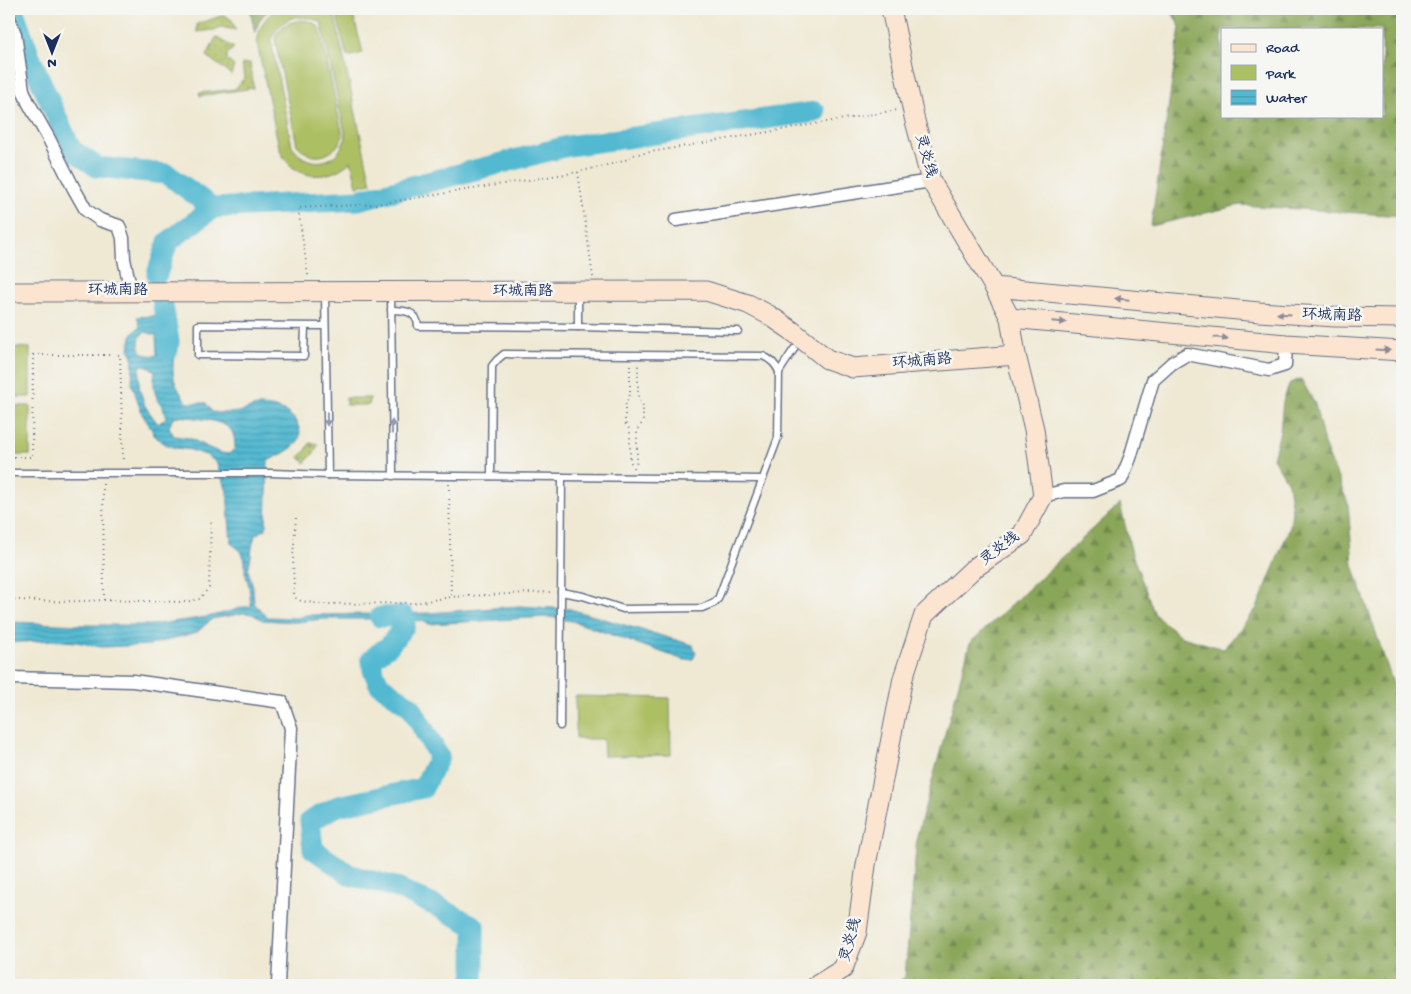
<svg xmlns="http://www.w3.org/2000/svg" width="1411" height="994" viewBox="0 0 1411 994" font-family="'Gochi Hand','LXGW WenKai TC',sans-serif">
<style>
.grass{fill:url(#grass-dots);stroke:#647760}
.forest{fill:url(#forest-firs);stroke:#526a5c;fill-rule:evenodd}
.park{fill:#adbf63;stroke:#647760;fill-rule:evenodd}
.water{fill:url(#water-rules);stroke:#377498;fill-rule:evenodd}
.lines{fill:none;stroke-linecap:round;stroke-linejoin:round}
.river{stroke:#53b9d1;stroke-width:21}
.lane-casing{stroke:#657087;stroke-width:9}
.street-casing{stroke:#657087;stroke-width:15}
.secondary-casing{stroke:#657087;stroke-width:21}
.path{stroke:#657087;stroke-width:2;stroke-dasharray:1 4;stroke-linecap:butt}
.lane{stroke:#fff;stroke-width:6}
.street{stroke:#fff;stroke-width:12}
.secondary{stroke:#fce5d0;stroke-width:19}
.oneway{fill:#8c8a97}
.oneway2{fill:#8d97ae}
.labels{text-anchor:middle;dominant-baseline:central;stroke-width:5;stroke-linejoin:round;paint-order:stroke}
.street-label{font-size:15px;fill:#1b2f5e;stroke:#f6f6f2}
</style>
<defs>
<pattern id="grass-dots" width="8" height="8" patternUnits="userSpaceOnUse" patternTransform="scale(1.25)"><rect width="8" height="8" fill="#adbf63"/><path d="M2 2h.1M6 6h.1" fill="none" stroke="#94a458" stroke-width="1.8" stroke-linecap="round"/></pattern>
<pattern id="forest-firs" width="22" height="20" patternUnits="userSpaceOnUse" patternTransform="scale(1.25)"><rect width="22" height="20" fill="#8aa659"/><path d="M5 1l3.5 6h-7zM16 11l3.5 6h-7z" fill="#70884d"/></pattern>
<pattern id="water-rules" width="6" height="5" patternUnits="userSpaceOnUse" patternTransform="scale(1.25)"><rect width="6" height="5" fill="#53b9d1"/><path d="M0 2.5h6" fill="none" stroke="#4497ad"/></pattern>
</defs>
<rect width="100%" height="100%" fill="#f6f6f2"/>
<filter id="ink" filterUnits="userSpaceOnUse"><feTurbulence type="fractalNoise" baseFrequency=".02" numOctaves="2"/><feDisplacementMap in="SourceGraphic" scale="10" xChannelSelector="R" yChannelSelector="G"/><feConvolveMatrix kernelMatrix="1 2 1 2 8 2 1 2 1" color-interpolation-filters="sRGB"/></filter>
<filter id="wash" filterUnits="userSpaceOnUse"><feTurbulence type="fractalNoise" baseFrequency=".0096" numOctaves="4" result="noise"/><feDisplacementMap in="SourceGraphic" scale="20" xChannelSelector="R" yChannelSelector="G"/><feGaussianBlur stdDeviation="1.12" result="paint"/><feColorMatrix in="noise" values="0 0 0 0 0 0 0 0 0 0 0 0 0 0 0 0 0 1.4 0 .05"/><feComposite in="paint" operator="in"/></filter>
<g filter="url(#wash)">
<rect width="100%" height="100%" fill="#efe9d4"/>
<g class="grass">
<path d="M224,15L232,20L236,30L220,27L215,30L197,32V24Z"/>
<path d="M216,37L234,48L227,54V60L234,66L231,75C224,67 214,63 207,56Z"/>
<path d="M250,63L254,88L200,96L199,93L235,89L244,78L242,64Z"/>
<path d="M346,398H370L369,405H346Z"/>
<path d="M310,443H312V447L314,443L318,444L314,453L305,463L302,460L305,457L301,460L299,457L305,452Z"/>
</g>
<g class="forest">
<path d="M250,9H272C260,16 259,21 255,34Z"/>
<path d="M1170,9H1402V216L1240,205L1151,226L1180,27ZM1222,29H1382V116H1222Z"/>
<path d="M1301,379L1315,404L1324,444L1348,503L1353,565L1400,704L1402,725V985H893L905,977L917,836L970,643L1120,504L1132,554L1155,615L1182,637L1224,649L1257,608L1290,527L1292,510L1288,483L1273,458L1280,432L1283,401L1290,383Z"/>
</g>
<g class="park">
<path d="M276,9H333L371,183L357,186L351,161C327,184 290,180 279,147L257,43C259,29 264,17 276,9ZM295,17L311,18L321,22L346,137C344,142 342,147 339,151C326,168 301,163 292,146L271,41C274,29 283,21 295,17Z"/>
<path d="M335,9L353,14L363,53L347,57Z"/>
<path d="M301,20C309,21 317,22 320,30L343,136C338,149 325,160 310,155C305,153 301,148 297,145L275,40C276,27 289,22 301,20Z"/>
<path d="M9,347L30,348V397H9Z"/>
<rect x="9" y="406" width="21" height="49"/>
<path d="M575,696L670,698L671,755L604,756L603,739H576Z"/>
</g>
<path class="water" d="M153,316L160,317L170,328L177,338C172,367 168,379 188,403H206L212,412C220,413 230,413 239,412C245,411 251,407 257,406C274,406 293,410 299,428C305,447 280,454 268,461L266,529L255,535L252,547L251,557L248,570L253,586L254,603L267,617L298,618L306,615L429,613L519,606L570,609L693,645L696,653L693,659L684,660L572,621L548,617L429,624L422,621L409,620L388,621L378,619H322L296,622L263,620L252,614L244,613L212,619L197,632L150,645L101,647L76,642L51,640L9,643V622L83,625H151L207,617L231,611L242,607H251L249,586L245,572V560L241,551L231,543L227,491L216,462L206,455L191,450L176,448L163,443L154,435L151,428L142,414L132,384L133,356L129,349L131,336L140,326L137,317ZM145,332L156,335L157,356L147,355L142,352L139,346L140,336ZM145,365L149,367L155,371C154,377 153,385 155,392C157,402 166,408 166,418L158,424L145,406L139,387L140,366ZM179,416C192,418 221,419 230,429C234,433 235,442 235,448L229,454L221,453L207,447L190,438L174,436L169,427L173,418Z"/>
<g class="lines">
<g class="river">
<path d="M13,9L30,57L71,149L97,167L167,174L213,208L168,242L157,274"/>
<path d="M213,208L358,200L568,146L815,112"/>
<path d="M162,299L169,341L168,350"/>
<path d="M380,617L404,616L405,625L389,646L379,653L371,660L373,670L379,684L411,707L439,757L423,788L338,806L310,821L313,849L350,875L395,887L440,908L474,926V968L472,985"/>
</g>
</g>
</g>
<g filter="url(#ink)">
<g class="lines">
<defs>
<g id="lane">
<path d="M391,292L393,476"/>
<path d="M578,293V327"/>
<path d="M325,294L328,475"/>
<path d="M391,310C404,310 417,311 418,326L578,327L738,331"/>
<path d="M305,326L304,356L198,355V325L325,326"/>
<path d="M9,473H271L328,475L562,477L560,726"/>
<path d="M491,476L492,366L497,360L504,354L763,356C770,359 776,364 779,372"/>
<path d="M562,477L763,479"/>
<path d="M561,592L583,596L623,609L702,608L714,603L718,599L778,438L779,372L794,349"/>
</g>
<g id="street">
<path d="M9,18L15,34L23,90L28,102L49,139L73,187L86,210L100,220L119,226L123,238L124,259L131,291"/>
<path d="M676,220L931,181"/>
<path d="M1043,496L1064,491H1093L1121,480L1130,458L1153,380L1172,363L1187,354L1269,370L1285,365L1286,344"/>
<path d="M9,678L133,681L282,702L291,728L278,985"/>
</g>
<g id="secondary">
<path d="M994,287L1259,312L1335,317L1402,318"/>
<path d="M9,292L706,291L748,304L769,315L791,330L827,359L853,368L1016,355"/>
<path d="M1010,318L1286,344L1402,351"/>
<path d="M817,985L843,969L857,932L866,865L903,678L924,615L973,569L1022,535L1043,496L1034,429L1016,355L1010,318L994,287L931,181L914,117L891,9"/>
</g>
</defs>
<use href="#lane" class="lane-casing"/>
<use href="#street" class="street-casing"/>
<use href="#secondary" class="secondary-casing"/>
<g class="path">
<path d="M308,275L298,208L378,204L578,172"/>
<path d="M593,277L578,172L624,161L633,155L897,110"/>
<path d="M630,365V395L625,406V423L630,430V461L633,466"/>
<path d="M9,457H32L33,355H120L123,463"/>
<path d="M634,468L637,462V430L643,422V406L638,395V365"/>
<path d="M449,484L451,597"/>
<path d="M296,518L293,556L294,593L296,598L301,601L320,604L415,603L451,597L551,592"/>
<path d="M9,599C41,602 72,602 104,600L103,483"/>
<path d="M104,600L185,602L199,599L209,588L211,519"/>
</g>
<use href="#lane" class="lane"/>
<use href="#street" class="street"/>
<use href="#secondary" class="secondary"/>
</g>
<defs><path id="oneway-solid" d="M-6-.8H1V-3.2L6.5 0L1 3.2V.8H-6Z" transform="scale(1.25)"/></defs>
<g class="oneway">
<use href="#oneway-solid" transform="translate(1122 299) rotate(-175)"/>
<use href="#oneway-solid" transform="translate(1284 314) rotate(-177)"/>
<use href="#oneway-solid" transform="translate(1059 322) rotate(5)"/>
<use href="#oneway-solid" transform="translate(1221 338) rotate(5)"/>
<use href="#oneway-solid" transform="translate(1383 350) rotate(3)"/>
</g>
<g class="oneway2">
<use href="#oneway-solid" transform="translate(327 419) rotate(89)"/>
<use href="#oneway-solid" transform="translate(392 427) rotate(-90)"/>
</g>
</g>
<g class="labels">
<g class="street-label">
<text transform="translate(925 156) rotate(75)">灵炎线</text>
<text x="118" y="291">环城南路</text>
<text x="523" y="292">环城南路</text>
<text transform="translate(1332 316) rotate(2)">环城南路</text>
<text transform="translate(922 362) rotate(-5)">环城南路</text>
<text transform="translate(1000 549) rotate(-37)">灵炎线</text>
<text transform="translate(851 940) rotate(-74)">灵炎线</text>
</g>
</g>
<rect width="1411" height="994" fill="none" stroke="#f6f6f2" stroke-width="30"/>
<rect x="1221" y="28" width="162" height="90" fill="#f6f6f2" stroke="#9ea6b7"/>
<rect x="1231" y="44" width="25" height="8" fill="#fce5d0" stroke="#9ea6b7"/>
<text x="1266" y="52" font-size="15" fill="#1b2f5e">Road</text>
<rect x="1231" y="65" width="25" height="15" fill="#adbf63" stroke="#9ea6b7"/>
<text x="1266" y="78" font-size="15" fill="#1b2f5e">Park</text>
<rect x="1231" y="90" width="25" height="15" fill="url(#water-rules)" stroke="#9ea6b7"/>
<text x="1266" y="102" font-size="15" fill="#1b2f5e">Water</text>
<g transform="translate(52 52) rotate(180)" stroke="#f6f6f2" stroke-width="4" paint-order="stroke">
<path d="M0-4L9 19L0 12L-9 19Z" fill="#1b2f5e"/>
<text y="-8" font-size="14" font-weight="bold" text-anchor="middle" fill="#1b2f5e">N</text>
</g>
</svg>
